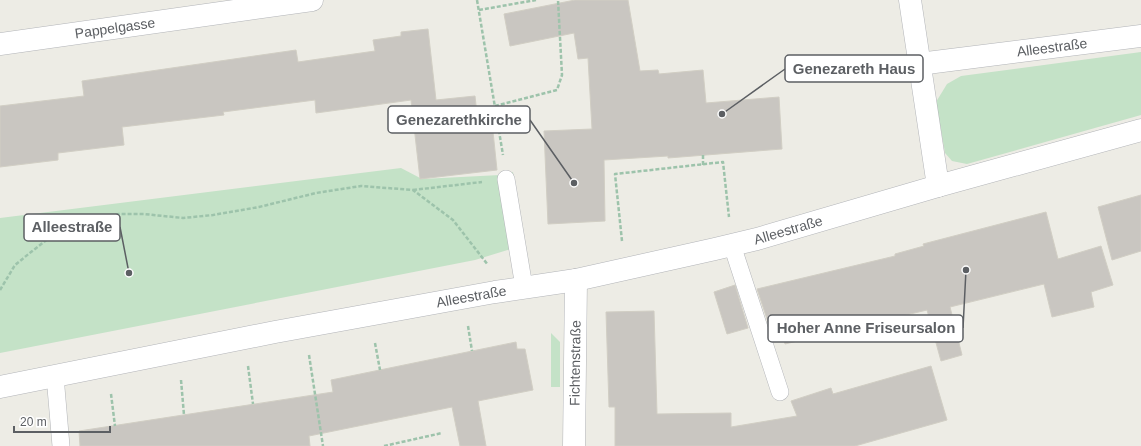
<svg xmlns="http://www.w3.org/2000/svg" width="1141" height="446" viewBox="0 0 1141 446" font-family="Helvetica,sans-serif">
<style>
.green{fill:#c4e2c7}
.building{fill:#c9c6c1;stroke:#d1cec4}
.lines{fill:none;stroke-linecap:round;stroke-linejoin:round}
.service-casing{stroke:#b2b4b8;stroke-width:18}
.minor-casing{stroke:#b2b4b8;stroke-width:23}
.path{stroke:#9dc3ab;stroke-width:2.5;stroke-dasharray:4 2;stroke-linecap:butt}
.service{stroke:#fff;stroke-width:17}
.minor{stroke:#fff;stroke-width:22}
.labels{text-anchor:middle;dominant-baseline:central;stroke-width:3;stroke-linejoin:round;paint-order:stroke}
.street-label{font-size:14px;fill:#5c5f63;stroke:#fff}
.leader{fill:none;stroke:#5c5f63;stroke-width:1.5}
.callout-dot{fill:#5c5f63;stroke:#fff;stroke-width:1.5}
.callout{fill:#fff;stroke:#5c5f63;stroke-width:1.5}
.callout-label{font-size:15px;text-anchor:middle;font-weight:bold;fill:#5c5f63}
</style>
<rect width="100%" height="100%" fill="#edece5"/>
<g class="green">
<path d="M1141,52V115L967,164L952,161L945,153L936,102L947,84L961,76Z"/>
<path d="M401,168L422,179L500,175L513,172L524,245L475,260L0,353V218Z"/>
<path d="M551,333L560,342V387H551Z"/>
</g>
<g class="building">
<path d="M575,0H628L640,71L658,70L659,74L703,70L706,103L779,97L782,149L668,158V156L604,160L605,221L548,224L544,131L592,129L588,58L578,59L574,33L510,46L504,14Z"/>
<path d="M428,29L436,100L475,96L478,123L492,122L497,170L420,179L411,100L316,113L315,100L223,112L224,115L122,127L124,145L58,153V160L0,167V106L84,96L82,81L296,50L298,62L375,51L373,40L401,36V32Z"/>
<path d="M1141,195V251L1112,260L1098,207Z"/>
<path d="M1046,212L1058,259L1101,246L1113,285L1091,292L1094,307L1052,317L1044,284L950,307L962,355L941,361L927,310L785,344L778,318L768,322L757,289L895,256V254L924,246L923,244Z"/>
<path d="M735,285L748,328L727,334L714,292Z"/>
<path d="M654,311L657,414L731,413V427L797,416L791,401L831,388L833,394L931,366L947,420L855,446H615V407H609L606,312Z"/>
<path d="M516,342L517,349H525L533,390L478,401L486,446H460L452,407L309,436L310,446H80L79,431L333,392L331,380Z"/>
</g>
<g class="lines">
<defs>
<g id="service">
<path d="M506,179L524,287"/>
<path d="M732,245L780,392"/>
<path d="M55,376L61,446"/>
</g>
<g id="minor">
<path d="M910,0L938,186"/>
<path id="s1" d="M0,44L312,0"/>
<path id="s2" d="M919,64L1141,36"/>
<path id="s3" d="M0,387L275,332L495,292L576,280L715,249L757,239L938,186L1141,130"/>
<path id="s4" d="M574,446L576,280"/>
</g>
</defs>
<use href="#service" class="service-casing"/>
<use href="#minor" class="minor-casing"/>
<g class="path">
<path d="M477,0L503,155"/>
<path d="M479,10L536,0"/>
<path d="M495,106L557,90L562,75L558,0"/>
<path d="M703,155V165"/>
<path d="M413,190L482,182"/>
<path d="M622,241L615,174L723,162L729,217"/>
<path d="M0,290L15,265L31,252L53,235L82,221L119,214H144L183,218L213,215L259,207L316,193L361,186L413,190L453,220L488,265"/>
<path d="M468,326L472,351"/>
<path d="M375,343L380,370"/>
<path d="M309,355L323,446"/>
<path d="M248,366L253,404"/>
<path d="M181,380L184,415"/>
<path d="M111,394L115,426"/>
<path d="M384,446L442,433"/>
</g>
<use href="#service" class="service"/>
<use href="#minor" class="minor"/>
</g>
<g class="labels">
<g class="street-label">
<text stroke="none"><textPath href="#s1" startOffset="116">Pappelgasse</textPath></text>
<text stroke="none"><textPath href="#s2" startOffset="134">Alleestraße</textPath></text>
<text stroke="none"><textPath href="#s3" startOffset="804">Alleestraße</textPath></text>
<text stroke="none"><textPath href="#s3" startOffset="480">Alleestraße</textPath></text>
<text stroke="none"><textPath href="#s4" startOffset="83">Fichtenstraße</textPath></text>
</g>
</g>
<path class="leader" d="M722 114L785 69M574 183L530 120M129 273L120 227M966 270L963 328"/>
<g class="callout-dot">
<circle cx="722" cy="114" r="4"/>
<circle cx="574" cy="183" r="4"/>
<circle cx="129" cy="273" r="4"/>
<circle cx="966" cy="270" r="4"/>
</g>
<g class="callout">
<rect x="785" y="55" width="138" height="27" rx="4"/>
<rect x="388" y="106" width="142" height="27" rx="4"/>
<rect x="24" y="214" width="96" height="27" rx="4"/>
<rect x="768" y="315" width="195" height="27" rx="4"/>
</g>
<g class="callout-label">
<text x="854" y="74">Genezareth Haus</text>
<text x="459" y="125">Genezarethkirche</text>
<text x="72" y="232">Alleestraße</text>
<text x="866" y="333">Hoher Anne Friseursalon</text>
</g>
<path d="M14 426v6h96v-6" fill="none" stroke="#5c5f63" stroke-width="2"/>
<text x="20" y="426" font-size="12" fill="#5c5f63" stroke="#ffffff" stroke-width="3" paint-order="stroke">20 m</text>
</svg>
